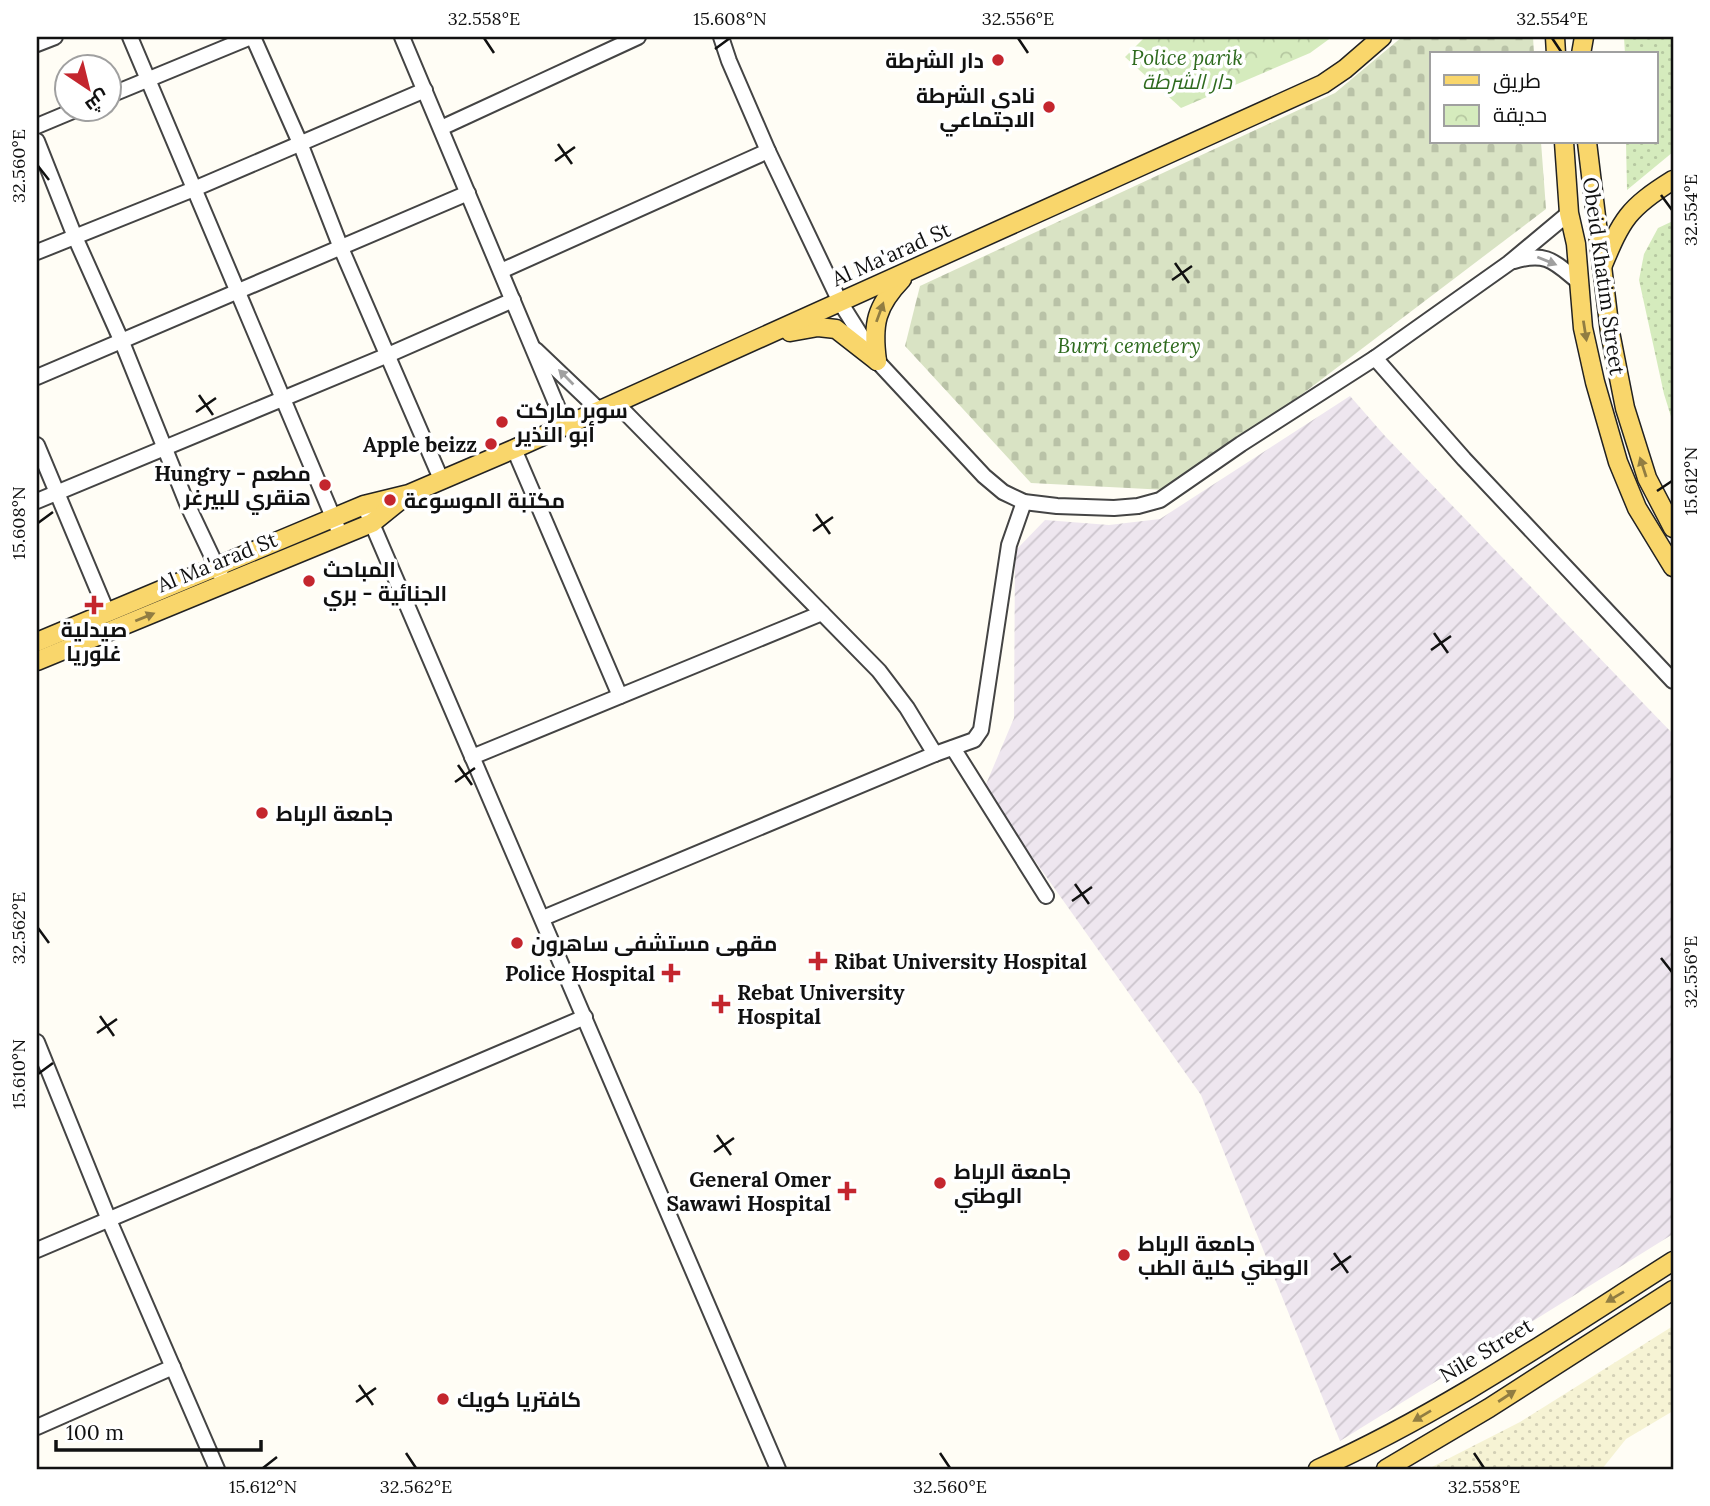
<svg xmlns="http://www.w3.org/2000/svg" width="1710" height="1506" viewBox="0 0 1710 1506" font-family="Lora,Cairo,serif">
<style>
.industrial{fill:url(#industrial-furrows)}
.farmland{fill:url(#farmland-dots)}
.cemetery{fill:url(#cemetery-stones)}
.park{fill:url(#park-crowns)}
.garden{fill:url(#garden-dots)}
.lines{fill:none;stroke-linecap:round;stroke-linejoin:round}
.minor-casing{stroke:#444;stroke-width:18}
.major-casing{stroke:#222;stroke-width:21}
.minor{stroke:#fff;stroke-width:14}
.major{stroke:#f9d66b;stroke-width:18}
.oneway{fill:#a0a0a0}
.oneway2{fill:#917d42}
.ticks{fill:none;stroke:#111;stroke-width:2.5}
.poi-dot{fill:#c4262e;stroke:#fff;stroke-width:2.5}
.labels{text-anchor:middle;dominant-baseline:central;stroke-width:7;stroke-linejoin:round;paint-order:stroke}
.park-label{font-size:21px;font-style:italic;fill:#2f6b1f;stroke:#fff}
.poi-label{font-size:21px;font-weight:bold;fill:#111;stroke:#fff;text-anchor:start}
.street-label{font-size:21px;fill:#111;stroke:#fff}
.neatline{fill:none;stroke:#111;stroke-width:2.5}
.ticks-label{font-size:18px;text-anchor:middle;fill:#111}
</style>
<defs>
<pattern id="industrial-furrows" width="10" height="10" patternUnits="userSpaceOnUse" patternTransform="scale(1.75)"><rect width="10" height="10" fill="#eee6ef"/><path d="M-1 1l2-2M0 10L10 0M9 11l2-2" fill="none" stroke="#cbc4cc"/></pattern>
<pattern id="farmland-dots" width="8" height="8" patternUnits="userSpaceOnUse" patternTransform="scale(1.75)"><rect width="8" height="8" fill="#f6f3d4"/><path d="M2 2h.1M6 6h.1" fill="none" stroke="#d2cfb5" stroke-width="1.8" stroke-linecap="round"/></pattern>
<pattern id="cemetery-stones" width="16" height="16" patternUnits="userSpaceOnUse" patternTransform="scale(1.75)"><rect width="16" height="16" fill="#d9e3c4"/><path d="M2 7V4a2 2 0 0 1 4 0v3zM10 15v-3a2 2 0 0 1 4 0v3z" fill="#b9c2a7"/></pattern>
<pattern id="park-crowns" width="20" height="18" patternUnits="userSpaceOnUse" patternTransform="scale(1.75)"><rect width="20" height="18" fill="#d5ebbd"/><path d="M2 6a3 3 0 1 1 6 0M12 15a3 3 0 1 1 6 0" fill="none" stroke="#b6c8a1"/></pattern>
<pattern id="garden-dots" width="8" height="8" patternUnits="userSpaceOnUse" patternTransform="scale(1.75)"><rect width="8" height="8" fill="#d5ebbd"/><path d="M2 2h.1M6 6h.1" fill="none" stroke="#b6c8a1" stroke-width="1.8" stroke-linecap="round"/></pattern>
</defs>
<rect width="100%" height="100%" fill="#fffdf5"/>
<path class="industrial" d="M1350,396L1385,436L1673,734V1234L1340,1441L1201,1095L984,789L1014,718L1015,551L1045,520L1109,525L1160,519Z"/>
<path class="farmland" d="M1673,1326V1411L1626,1439L1602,1469H1428L1520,1422Z"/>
<path class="cemetery" d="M1402,37H1533L1534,54H1432V142H1541L1546,209L1264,423L1167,490L1031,483L905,346L920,286L1335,93Z"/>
<path class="park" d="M1145,37H1332L1310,53L1181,108L1125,57Z"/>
<g class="garden">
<path d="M1624,37H1673V152L1627,190L1626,142H1656V54H1625Z"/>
<path d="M1673,221V423L1664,394L1639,280L1644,254L1658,228Z"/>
</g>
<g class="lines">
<defs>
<g id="minor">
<path d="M130,37L341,536"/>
<path d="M253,37L300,143L341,248L441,479"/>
<path d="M402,37L565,425"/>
<path d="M721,37L729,61L768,151L840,302L877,361L984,476L1003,492L1024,502L1057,506L1114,508L1138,506L1160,500L1241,444L1375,358L1509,263L1569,213"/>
<path d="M37,44L55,37"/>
<path d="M108,96L251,37"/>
<path d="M37,126L80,108"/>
<path d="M441,128L638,37"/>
<path d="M37,141L75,237L122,342L188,506L225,584"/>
<path d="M37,252L194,189L425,90"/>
<path d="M1514,261C1548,251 1555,263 1580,283"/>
<path d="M501,271L768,151"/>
<path d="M536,350L598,409"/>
<path d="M1375,358L1464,459L1673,681"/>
<path d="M37,377L468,193"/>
<path d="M615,402L879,671L907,708L935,754L974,740L981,730L1009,545L1024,502"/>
<path d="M37,445L107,612"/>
<path d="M514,449L620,696"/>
<path d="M37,501L388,355L513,300"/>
<path d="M364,505L778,1469"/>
<path d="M953,748L1046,896"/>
<path d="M472,757L822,613"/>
<path d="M543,918L935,754"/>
<path d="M37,1042L109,1220L217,1469"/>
<path d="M37,1250L585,1017"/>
<path d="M37,1427L173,1367"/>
</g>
<g id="major">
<path d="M1555,37L1556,54"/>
<path d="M1581,54L1584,37"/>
<path d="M1564,142L1569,213L1576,244L1583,328L1595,382L1618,462L1637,508L1673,567"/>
<path d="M1587,142L1610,332L1625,408L1647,478L1673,528"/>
<path d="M1602,267C1622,219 1628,208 1673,180"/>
<path d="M790,332L818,327L836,329L877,361"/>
<path d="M877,361C872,324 876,306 902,279"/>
<path d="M37,642L364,505L409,494L514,449L1323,84L1345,69L1382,37"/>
<path d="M37,661L372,523L403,498"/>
<path d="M1318,1469C1443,1413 1558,1334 1673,1261"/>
<path d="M1386,1469L1489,1408L1673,1290"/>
</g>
</defs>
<use href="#minor" class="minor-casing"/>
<use href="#major" class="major-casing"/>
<use href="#minor" class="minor"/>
<use href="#major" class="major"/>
</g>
<defs><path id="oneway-solid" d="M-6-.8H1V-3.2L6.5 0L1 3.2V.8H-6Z" transform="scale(1.75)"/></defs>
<g class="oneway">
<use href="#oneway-solid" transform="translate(1547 261) rotate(22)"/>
<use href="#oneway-solid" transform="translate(566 377) rotate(-135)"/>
</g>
<g class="oneway2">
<use href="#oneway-solid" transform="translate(880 312) rotate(-70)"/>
<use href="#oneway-solid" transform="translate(1585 331) rotate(81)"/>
<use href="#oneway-solid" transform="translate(1643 467) rotate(-108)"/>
<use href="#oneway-solid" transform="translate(145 617) rotate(-22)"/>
<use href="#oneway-solid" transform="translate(1615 1297) rotate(149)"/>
<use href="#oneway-solid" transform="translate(1507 1396) rotate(-33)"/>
<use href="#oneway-solid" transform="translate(1422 1416) rotate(149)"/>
</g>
<path class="ticks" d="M484,38L494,53M1018,38L1028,53M1552,38L1562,53M715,49L730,38M558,144L572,164M555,161L575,147M38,166L49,180M1661,195L1672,210M1175,263L1189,283M1172,280L1192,266M199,395L213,415M196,412L216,398M1657,491L1672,481M816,514L830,534M38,523L53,512M813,531L833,517M1434,633L1448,653M1431,650L1451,636M458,765L472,785M455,782L475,768M1075,884L1089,904M1072,901L1092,887M38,928L49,943M1661,958L1672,972M100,1016L114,1036M97,1033L117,1019M38,1074L53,1063M717,1135L731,1155M714,1152L734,1138M1334,1253L1348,1273M1331,1270L1351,1256M359,1385L373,1405M356,1402L376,1388M406,1453L416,1468M940,1453L950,1468M1474,1453L1484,1468M263,1468L277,1457"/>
<g class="poi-dot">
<circle cx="998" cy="60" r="7"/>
<circle cx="1049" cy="107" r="7"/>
<circle cx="502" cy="422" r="7"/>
<circle cx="491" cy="444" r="7"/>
<circle cx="325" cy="485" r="7"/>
<circle cx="390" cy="500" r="7"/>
<circle cx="309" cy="581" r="7"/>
<path d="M90.5 594.5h7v7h7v7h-7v7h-7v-7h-7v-7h7z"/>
<circle cx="262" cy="813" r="7"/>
<circle cx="517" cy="943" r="7"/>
<path d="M814.5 950.5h7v7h7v7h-7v7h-7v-7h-7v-7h7z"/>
<path d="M667.5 962.5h7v7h7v7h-7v7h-7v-7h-7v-7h7z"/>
<path d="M717.5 993.5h7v7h7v7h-7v7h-7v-7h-7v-7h7z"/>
<circle cx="940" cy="1183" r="7"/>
<path d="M843.5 1180.5h7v7h7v7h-7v7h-7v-7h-7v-7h7z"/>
<circle cx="1124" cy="1255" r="7"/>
<circle cx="443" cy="1399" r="7"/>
</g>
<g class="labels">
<g class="park-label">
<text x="1187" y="57">Police parik<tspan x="1187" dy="24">دار الشرطة</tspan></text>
<text x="1129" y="345">Burri cemetery</text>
</g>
<g class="poi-label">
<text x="984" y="60" text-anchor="end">دار الشرطة</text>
<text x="1035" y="95" text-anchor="end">نادي الشرطة<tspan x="1035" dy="24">الاجتماعي</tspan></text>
<text x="516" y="410">سوبر ماركت<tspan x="516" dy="24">أبو النذير</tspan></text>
<text x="477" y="444" text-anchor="end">Apple beizz</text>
<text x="311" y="473" text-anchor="end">Hungry - مطعم<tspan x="311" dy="24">هنقري للبيرغر</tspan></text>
<text x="404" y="500">مكتبة الموسوعة</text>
<text x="323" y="569">المباحث<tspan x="323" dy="24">الجنائية - بري</tspan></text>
<text x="94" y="629" text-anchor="middle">صيدلية<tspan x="94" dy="24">غلوريا</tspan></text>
<text x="276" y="813">جامعة الرباط</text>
<text x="531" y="943">مقهى مستشفى ساهرون</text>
<text x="834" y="961">Ribat University Hospital</text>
<text x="655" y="973" text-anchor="end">Police Hospital</text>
<text x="737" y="992">Rebat University<tspan x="737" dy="24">Hospital</tspan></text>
<text x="954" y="1171">جامعة الرباط<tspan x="954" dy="24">الوطني</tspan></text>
<text x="831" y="1179" text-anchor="end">General Omer<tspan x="831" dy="24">Sawawi Hospital</tspan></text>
<text x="1138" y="1243">جامعة الرباط<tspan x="1138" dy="24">الوطني كلية الطب</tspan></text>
<text x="457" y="1399">كافتريا كويك</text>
</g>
<g class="street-label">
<text transform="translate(891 254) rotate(-24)">Al Ma'arad St</text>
<text transform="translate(1604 276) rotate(82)">Obeid Khatim Street</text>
<text transform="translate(217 562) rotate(-22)">Al Ma'arad St</text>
<text transform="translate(1486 1350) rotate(-31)">Nile Street</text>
</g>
</g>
<rect width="1710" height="1506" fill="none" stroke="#ffffff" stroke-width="77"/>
<rect x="1430" y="52" width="228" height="91" fill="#ffffff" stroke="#a0a0a0" stroke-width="2"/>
<rect x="1444" y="75" width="35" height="10" fill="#f9d66b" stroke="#a0a0a0" stroke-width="2"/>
<text x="1493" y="88" font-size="21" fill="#111111">طريق</text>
<rect x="1444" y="105" width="35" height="21" fill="url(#park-crowns)" stroke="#a0a0a0" stroke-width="2"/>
<text x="1493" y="122" font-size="21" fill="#111111">حديقة</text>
<g transform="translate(88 88) rotate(145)"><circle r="33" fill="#ffffff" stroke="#a0a0a0" stroke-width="2"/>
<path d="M0-5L12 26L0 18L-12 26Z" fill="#c4262e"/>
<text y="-10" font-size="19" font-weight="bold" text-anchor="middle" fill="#111111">ش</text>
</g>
<path d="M56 1440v10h205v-10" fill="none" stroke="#111111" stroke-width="3.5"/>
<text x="66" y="1440" font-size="21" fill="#111111" stroke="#ffffff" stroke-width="5" paint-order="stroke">100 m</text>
<rect x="38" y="38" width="1634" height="1430" class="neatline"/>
<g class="ticks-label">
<text x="484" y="25">32.558°E</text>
<text x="730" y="25">15.608°N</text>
<text x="1018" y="25">32.556°E</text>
<text x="1552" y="25">32.554°E</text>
<text transform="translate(19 166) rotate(-90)" y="6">32.560°E</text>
<text transform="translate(1691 210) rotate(-90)" y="6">32.554°E</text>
<text transform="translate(1691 481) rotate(-90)" y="6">15.612°N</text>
<text transform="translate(19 523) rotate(-90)" y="6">15.608°N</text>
<text transform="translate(19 928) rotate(-90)" y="6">32.562°E</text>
<text transform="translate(1691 972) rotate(-90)" y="6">32.556°E</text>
<text transform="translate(19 1074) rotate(-90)" y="6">15.610°N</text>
<text x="263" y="1493">15.612°N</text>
<text x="416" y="1493">32.562°E</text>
<text x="950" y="1493">32.560°E</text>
<text x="1484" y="1493">32.558°E</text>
</g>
</svg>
